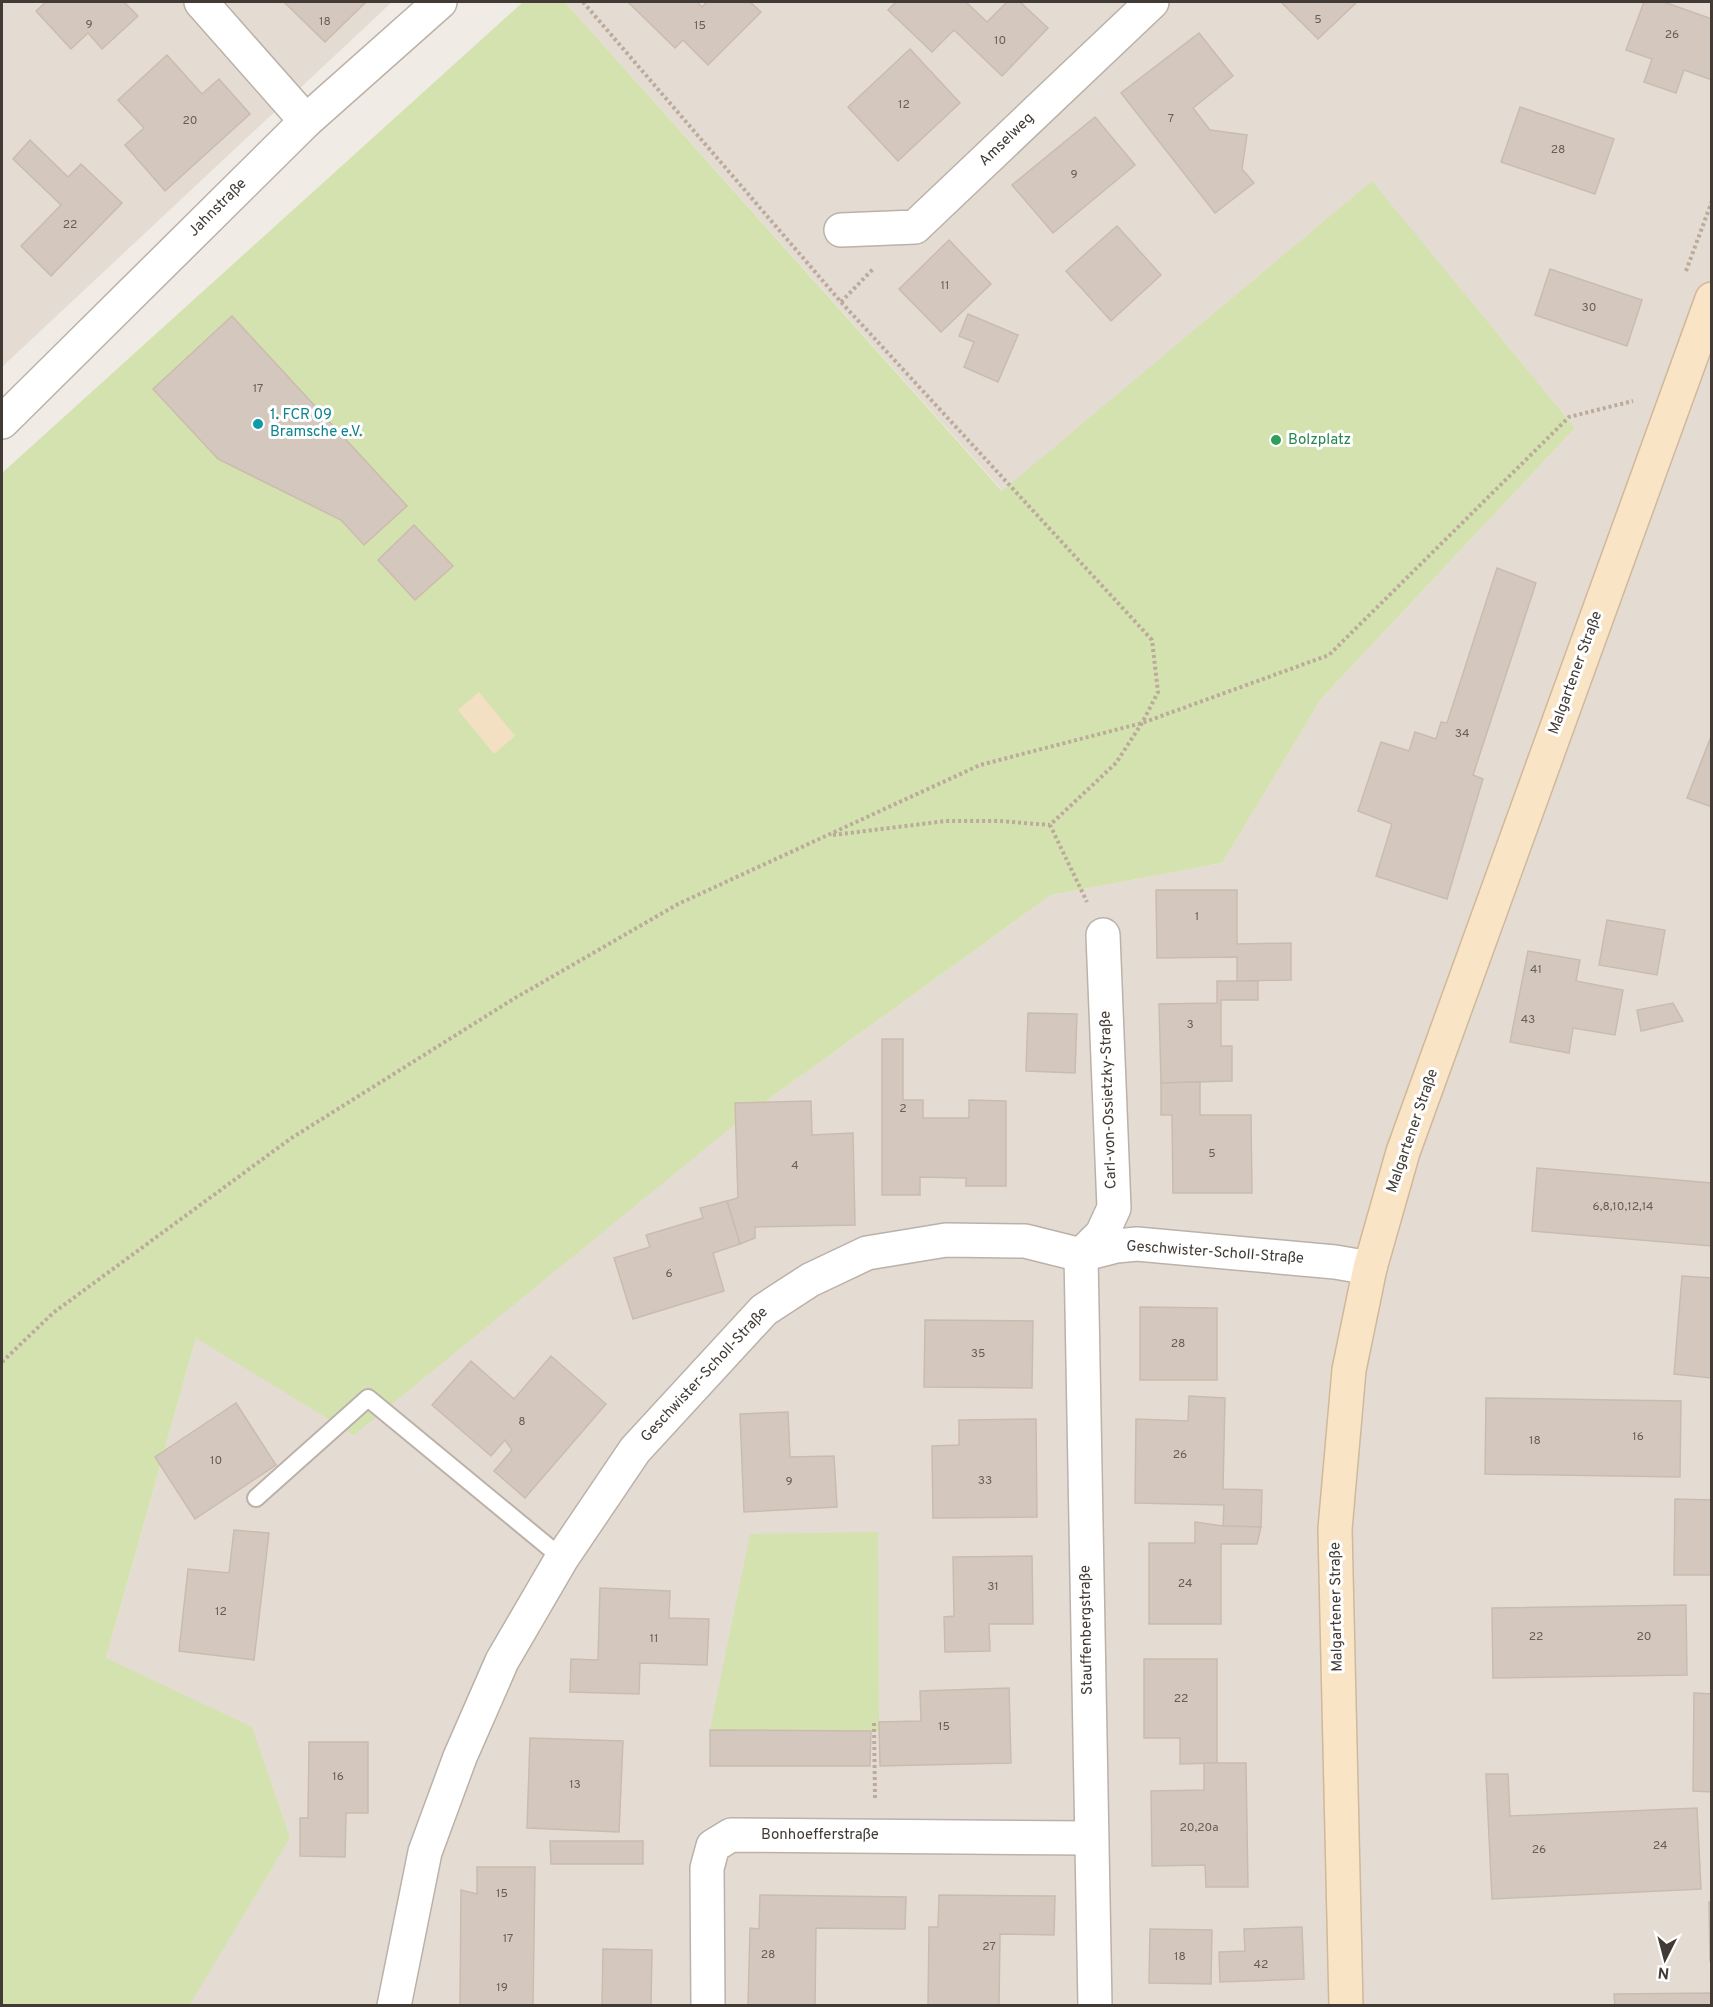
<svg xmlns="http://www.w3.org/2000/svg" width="1713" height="2007" viewBox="0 0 1713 2007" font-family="Overpass,sans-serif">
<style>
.residential{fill:#e4dcd3}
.green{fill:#d4e2b0}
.sand{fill:#f3e0c2}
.building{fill:#d4c8be;stroke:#cbbbaf;stroke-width:1.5}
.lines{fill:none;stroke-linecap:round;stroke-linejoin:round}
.lane-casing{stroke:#bbb1a8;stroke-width:20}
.street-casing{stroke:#bbb1a8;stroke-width:36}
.secondary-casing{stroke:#d0b89a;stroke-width:36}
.path{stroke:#bcaa9b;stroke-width:4;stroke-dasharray:3 3;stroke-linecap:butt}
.lane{stroke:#fff;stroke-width:16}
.street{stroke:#fff;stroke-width:33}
.secondary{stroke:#fae4c6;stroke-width:33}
.culture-dot{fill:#0f9aa8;stroke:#fff;stroke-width:2}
.leisure-dot{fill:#2e9e5b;stroke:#fff;stroke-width:2}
.labels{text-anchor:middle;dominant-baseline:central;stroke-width:6;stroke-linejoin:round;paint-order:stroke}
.number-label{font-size:12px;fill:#665e57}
.street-label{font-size:15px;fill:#423b35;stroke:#fff}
.culture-label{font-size:15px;fill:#0d838f;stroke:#fff;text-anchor:start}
.leisure-label{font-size:15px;fill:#27864d;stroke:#fff;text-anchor:start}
</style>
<rect width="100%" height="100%" fill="#f1ebe5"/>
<g class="residential">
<path d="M2,2H392L2,367Z"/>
<path d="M565,2H1711V2005H189L290,1838L106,1658L196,1338L744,1117L1051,895L1222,863L1321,699L1575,428L1372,182L1003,491Z"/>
</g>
<g class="green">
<path d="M523,2H565L1002,491L1372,181L1575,428L1321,699L1222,863L1051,895L744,1117L354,1435L196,1338L106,1658L252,1727L290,1838L189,2006L2,2005V473Z"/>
<path d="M878,1532L879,1731L710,1730L750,1534Z"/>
</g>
<path class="sand" d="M479,692L515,736L494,754L458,710Z"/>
<g class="building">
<path d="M46,2H124L138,16L102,49L88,33L71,49L36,11Z"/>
<path d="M284,2H366L325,42Z"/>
<path d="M628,2H697L702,7L707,2H750L761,12L708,65L683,40L675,48Z"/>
<path d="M896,2H966L987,22L1007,2H1020L1048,28L1002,76L954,30L932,52L888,10Z"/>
<path d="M1281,2H1357L1318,39Z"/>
<path d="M1644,2H1664L1712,19V80L1684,70L1676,93L1644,82L1652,59L1626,50Z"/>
<path d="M1199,33L1233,76L1193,108L1210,130L1247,135L1242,169L1254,183L1215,213L1121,93Z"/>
<path d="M910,49L960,103L898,161L848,107Z"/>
<path d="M167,55L202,94L219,79L250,114L165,191L125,145L144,128L118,100Z"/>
<path d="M1520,107L1614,139L1595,194L1501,162Z"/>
<path d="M1095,117L1135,165L1053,233L1012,185Z"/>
<path d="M30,140L68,177L81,164L122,203L51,276L21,246L61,205L13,159Z"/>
<path d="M1117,226L1161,275L1111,321L1066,271Z"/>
<path d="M949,240L991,284L941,332L899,289Z"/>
<path d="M1550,269L1642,300L1627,346L1535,315Z"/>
<path d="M968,314L1018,335L998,382L964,367L974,342L959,336Z"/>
<path d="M232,316L407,506L364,545L341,520L218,459L153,389Z"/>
<path d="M414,525L453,566L415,600L378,560Z"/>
<path d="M1497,568L1536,583L1473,775L1483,779L1447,899L1376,876L1392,824L1358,811L1381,742L1409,751L1415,732L1436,739L1441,722L1447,723Z"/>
<path d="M1712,734V807L1687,798Z"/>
<path d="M1156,890H1237V944L1291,943V980L1237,981V957L1157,958Z"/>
<path d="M1607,920L1665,930L1657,975L1599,965Z"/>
<path d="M1528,951L1580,960L1576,981L1623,990L1615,1035L1573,1028L1569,1053L1510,1042Z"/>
<path d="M1217,981H1258V1000H1221V1046H1232V1081L1161,1083L1159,1004L1217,1003Z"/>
<path d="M1673,1003L1683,1021L1641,1031L1637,1010Z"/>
<path d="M1028,1013L1077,1014L1075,1073L1026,1071Z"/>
<path d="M882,1039H903V1100H923V1118H969V1100L1006,1101V1186H966V1178L920,1177V1195H882Z"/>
<path d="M1200,1082V1115H1251L1252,1193H1173L1172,1115H1161V1083Z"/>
<path d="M811,1101L812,1135L853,1133L855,1225L755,1227V1238L740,1244L727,1201L738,1198L735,1103Z"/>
<path d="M1537,1168L1712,1183V1246L1532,1231Z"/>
<path d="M727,1201L740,1244L713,1253L724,1291L633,1319L614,1258L650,1247L646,1235L703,1218L700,1208Z"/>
<path d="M1682,1276L1712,1278L1711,1378L1674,1374Z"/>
<path d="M1140,1307L1217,1308V1380H1140Z"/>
<path d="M925,1320L1033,1321L1032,1388L924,1387Z"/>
<path d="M551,1356L606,1404L525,1498L494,1471L512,1450L505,1440L491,1456L432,1405L471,1361L514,1399Z"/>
<path d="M1189,1396L1225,1398L1223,1489L1262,1490L1261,1527L1223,1526L1224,1505L1135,1503L1136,1419L1188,1421Z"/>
<path d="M1486,1398L1681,1401L1680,1477L1485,1474Z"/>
<path d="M236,1403L276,1465L195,1519L155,1457Z"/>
<path d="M788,1412L790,1457L834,1456L837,1507L744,1512L740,1414Z"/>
<path d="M1036,1419L1037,1517L933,1518L932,1446L959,1445V1420Z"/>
<path d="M1675,1499L1712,1500V1575H1674Z"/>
<path d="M1195,1522L1223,1526L1261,1527L1257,1544H1221V1624H1149V1543H1195Z"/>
<path d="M234,1530L269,1533L254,1660L179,1651L188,1569L229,1573Z"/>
<path d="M1032,1556L1033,1624H989L990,1651L945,1652L944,1617L954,1616L953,1557Z"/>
<path d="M600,1588L670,1591L669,1618L709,1619L707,1665L640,1663L639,1694L570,1692L571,1659L598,1660Z"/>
<path d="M1686,1605L1687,1675L1493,1678L1492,1608Z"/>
<path d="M1144,1659H1217V1763L1180,1764V1738H1144Z"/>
<path d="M1009,1688L1011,1763L880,1766L879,1722L921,1721L920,1691Z"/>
<path d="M1694,1693L1712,1694V1792L1693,1791Z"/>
<path d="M710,1730L871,1731L870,1766H710Z"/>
<path d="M530,1738L623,1741L619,1832L527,1828Z"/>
<path d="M309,1742H368V1813H346L345,1857L300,1856V1818H308Z"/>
<path d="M1204,1763H1246L1248,1887H1206L1205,1865L1152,1866L1151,1791L1204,1790Z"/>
<path d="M1486,1774H1508L1510,1816L1697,1808L1701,1889L1492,1899Z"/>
<path d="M550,1841H643V1864H551Z"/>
<path d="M477,1867H535L533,2006H460L461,1890L477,1894Z"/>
<path d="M760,1895L906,1897L905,1929L816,1928L815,2006H748L750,1928L759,1929Z"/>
<path d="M939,1895L1055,1896L1054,1935L1000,1934L999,2006H928L929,1927H938Z"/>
<path d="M1709,1902H1712L1710,1962Z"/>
<path d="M1302,1927L1304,1979L1220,1982L1219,1952L1245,1951L1244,1929Z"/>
<path d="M1150,1929L1212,1930L1211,1984L1149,1983Z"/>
<path d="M603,1949L652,1950L651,2006H602Z"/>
<path d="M1712,1993V2006H1615L1614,1994Z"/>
</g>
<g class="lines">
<defs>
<path id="lane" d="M256,1498L368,1398L562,1558"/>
<g id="street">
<path d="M201,2L306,121"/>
<path d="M841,230L915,227L1152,2"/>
<path d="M2,422L306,121L440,2"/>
<path d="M394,2006L425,1852L460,1757L502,1661L562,1558L635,1450L764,1310L810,1280L867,1253L946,1240L1025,1241L1081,1255L1116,1246L1137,1244L1335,1262L1370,1268"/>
<path d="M708,2006L707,1868L713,1846L731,1835L1090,1838"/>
<path d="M1095,2006L1081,1255L1102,1234L1114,1208L1103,935"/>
</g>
<path id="secondary" d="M1346,2006L1335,1529L1349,1370L1370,1268L1403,1152L1712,299"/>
</defs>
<use href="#lane" class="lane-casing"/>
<use href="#street" class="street-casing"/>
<use href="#secondary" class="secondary-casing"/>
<g class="path">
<path d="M583,2L841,302L1152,640L1158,692L1142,723L1116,763L1050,825L1087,902"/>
<path d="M1686,271L1712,201"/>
<path d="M841,302L874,268"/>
<path d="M833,835L946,821H1000L1050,825"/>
<path d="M2,1362L53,1313L290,1139L515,998L678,904L980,765L1142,723L1329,655L1569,417L1633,401"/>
<path d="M874,1723L875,1798"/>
</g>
<use href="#lane" class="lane"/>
<use href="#street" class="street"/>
<use href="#secondary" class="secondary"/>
</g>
<circle class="culture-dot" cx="258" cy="424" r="6"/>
<circle class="leisure-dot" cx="1276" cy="440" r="6"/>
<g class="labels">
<g class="number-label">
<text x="1318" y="20">5</text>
<text x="325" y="22">18</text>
<text x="89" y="25">9</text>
<text x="700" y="26">15</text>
<text x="1672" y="35">26</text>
<text x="1000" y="41">10</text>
<text x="904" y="105">12</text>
<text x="1171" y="119">7</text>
<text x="190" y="121">20</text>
<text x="1558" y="150">28</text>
<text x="1074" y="175">9</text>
<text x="70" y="225">22</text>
<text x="945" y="286">11</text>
<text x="1589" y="308">30</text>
<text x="258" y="389">17</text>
<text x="1462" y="734">34</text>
<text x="1197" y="917">1</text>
<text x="1536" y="970">41</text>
<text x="1528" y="1020">43</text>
<text x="1190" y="1025">3</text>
<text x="903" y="1109">2</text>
<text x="1212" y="1154">5</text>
<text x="795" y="1166">4</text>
<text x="1623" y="1207">6,8,10,12,14</text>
<text x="669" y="1274">6</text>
<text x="1178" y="1344">28</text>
<text x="978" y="1354">35</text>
<text x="522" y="1422">8</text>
<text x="1638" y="1437">16</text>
<text x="1535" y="1441">18</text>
<text x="1180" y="1455">26</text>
<text x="216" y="1461">10</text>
<text x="985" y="1481">33</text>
<text x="789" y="1482">9</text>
<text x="1185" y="1584">24</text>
<text x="993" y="1587">31</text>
<text x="221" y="1612">12</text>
<text x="1536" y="1637">22</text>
<text x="1644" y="1637">20</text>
<text x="654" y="1639">11</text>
<text x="1181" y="1699">22</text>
<text x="944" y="1727">15</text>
<text x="338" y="1777">16</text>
<text x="575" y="1785">13</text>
<text x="1199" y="1828">20,20a</text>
<text x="1660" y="1846">24</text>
<text x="1539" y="1850">26</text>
<text x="502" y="1894">15</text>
<text x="508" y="1939">17</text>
<text x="989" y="1947">27</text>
<text x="768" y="1955">28</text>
<text x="1180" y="1957">18</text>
<text x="1261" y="1965">42</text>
<text x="502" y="1988">19</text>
</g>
<g class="street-label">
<text transform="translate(1007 140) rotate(-44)">Amselweg</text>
<text transform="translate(218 208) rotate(-45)">Jahnstraße</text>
<text transform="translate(1576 673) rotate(-70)">Malgartener Straße</text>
<text transform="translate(1109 1100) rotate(-92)">Carl-von-Ossietzky-Straße</text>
<text transform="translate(1413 1131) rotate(-71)">Malgartener Straße</text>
<text transform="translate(1215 1253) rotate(4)">Geschwister-Scholl-Straße</text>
<text transform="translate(705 1375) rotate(-47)">Geschwister-Scholl-Straße</text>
<text transform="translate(1337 1607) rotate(-91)">Malgartener Straße</text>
<text transform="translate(1087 1630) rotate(-91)">Stauffenbergstraße</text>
<text x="820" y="1835">Bonhoefferstraße</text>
</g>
<g class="culture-label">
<text x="270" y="415">1. FCR 09<tspan x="270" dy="17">Bramsche e.V.</tspan></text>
</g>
<g class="leisure-label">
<text x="1288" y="440">Bolzplatz</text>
</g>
</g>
<rect width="1713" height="2007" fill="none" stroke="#423b35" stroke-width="6"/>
<g transform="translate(1665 1959) rotate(186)" stroke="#ffffff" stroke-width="4.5" paint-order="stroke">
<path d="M0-4.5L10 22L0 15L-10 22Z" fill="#423b35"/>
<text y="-9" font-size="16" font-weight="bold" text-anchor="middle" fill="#423b35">N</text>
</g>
</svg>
